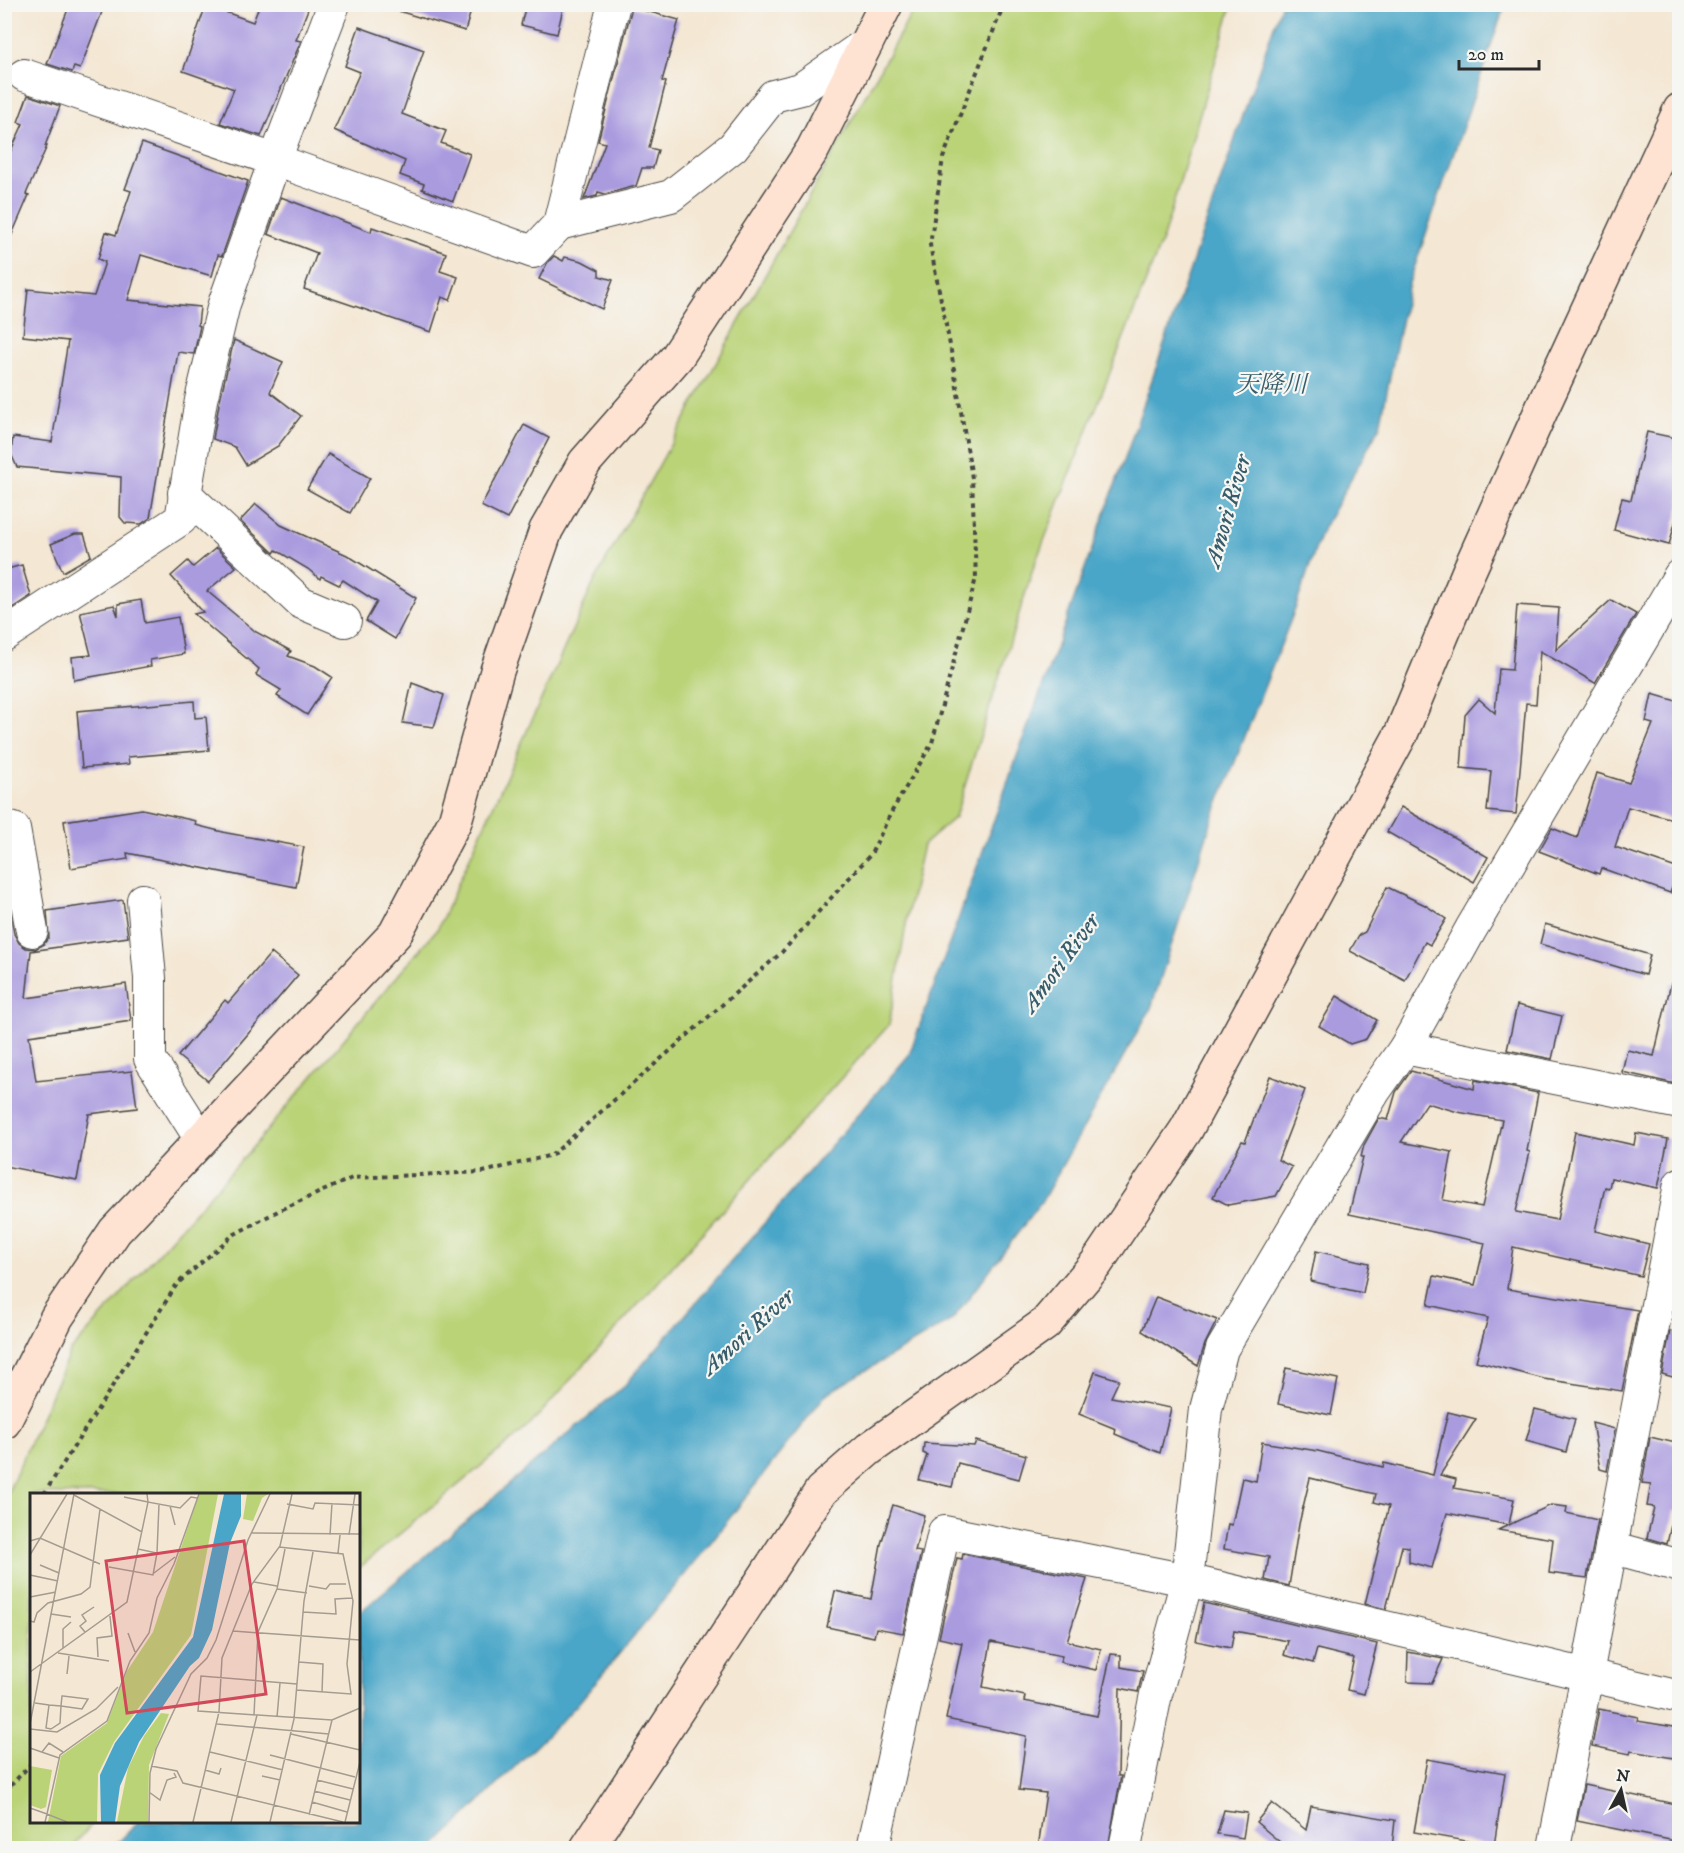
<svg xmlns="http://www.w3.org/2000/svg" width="1684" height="1853" viewBox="0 0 1684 1853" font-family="'IM FELL DW Pica','Noto Serif JP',serif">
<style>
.green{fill:#bad377;stroke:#727f51;stroke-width:1.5}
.water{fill:#4aa6c8;stroke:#3a687a;stroke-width:1.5}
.building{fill:#aa9bdf;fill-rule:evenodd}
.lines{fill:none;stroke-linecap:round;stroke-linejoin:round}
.street-casing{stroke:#494744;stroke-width:34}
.secondary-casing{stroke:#494744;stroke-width:36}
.path{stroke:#494744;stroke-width:4;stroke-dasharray:4.5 4.5;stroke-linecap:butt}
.street{stroke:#fff;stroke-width:32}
.secondary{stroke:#fee3d2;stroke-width:33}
.labels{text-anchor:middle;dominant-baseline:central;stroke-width:4.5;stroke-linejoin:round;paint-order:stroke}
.water-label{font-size:24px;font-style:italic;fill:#375c6a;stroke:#f6f6f2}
.inset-road{fill:none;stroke:#a49c90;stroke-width:1.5}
.view{fill:#d1495b;fill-opacity:0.15;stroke:#d1495b;stroke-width:3}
.inset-edge{fill:none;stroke:#2b2b2b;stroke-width:3}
</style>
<rect width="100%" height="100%" fill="#f6f6f2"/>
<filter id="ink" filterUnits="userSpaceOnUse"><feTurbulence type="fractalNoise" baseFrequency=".0167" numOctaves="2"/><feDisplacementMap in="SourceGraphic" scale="12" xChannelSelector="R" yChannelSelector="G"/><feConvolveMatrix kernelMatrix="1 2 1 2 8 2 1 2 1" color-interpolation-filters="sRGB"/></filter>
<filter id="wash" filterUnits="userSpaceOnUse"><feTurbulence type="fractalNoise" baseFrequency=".008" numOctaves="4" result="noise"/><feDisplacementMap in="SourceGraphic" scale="24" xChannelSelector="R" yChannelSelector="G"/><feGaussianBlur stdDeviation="1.35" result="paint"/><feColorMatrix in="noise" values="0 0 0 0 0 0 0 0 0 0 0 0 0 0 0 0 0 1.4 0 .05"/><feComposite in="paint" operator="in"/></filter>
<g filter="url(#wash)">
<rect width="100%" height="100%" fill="#f4e7d3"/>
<path class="green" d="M916,5H1232L1164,235L1034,566L955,817L923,845L909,907L889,1025L530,1425L359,1568L358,1494H32V1822H94L71,1848H5V1499L70,1352L252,1148L438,928L595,580Z"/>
<path class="water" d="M1281,5H1505L1409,283L1380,426L1321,533L1295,609L1211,823L1151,1008L1042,1201L952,1320L826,1394L704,1551L576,1706L433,1848H113L138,1822H358L359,1613L625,1385L909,1055L1127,452Z"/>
<g id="blocks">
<g class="building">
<path d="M70,4H105L80,69L74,67L72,72L47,64Z"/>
<path d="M260,4H310L296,40L301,41L261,136L220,123L234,89L183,71L206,5L253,22Z"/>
<path d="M396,4H473L465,31L395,10Z"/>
<path d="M526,4H564L557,34L521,25Z"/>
<path d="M632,7L679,20L662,81L666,82L649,148L658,150L653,168H642L636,186L605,194L598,192L597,196L584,199L605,143L598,141Z"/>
<path d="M359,27L424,50L402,114L446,131L441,143L470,154L453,201L422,189L424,184L400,175L405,161L334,130L360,72L345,66Z"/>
<path d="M28,95L60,106L45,146H47L26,194L29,195L4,253V166L23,124L18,122Z"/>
<path d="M142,143L248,181L222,256L218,255L212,276L141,255L128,300L200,307L198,325L200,326L194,354L178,352L150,518L141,524L125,523L120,517L121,477L17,467L11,454L13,437L52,442L68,341L23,336L28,289L94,296L105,262L98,259L106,232L116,235L131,191L125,189Z"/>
<path d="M281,197L371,232L372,227L446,253L440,271L458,277L450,300L442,297L431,332L304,289L317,253L268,234Z"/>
<path d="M554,256L563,261L565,257L582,261L599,270V276L613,280L602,309L539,279L547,263Z"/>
<path d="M234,340L283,362L270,392L301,416L278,446L246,465L235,447L213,439L219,404Z"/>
<path d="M524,425L549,438L507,519L481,506Z"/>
<path d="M1647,432L1680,439V505L1669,545L1614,530L1622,498L1631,500Z"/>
<path d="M328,454L370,478L350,513L307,489Z"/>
<path d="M256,504L281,525L347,555L416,598L395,639L366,621L377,602L343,580L339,585L321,576L320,579L308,569L276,550L274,553L240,521Z"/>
<path d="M75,534H84L91,556L63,572L51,544Z"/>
<path d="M216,548L236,567L207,591L256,632L291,651L288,656L315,666L332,677L307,715L277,696L281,690L256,675L259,669L194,614L203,612L171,576L188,561L193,567Z"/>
<path d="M22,565L31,596L14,607L4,609V570Z"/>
<path d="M141,600L145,623L178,617L184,654L150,660L151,666L74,680L72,657L91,655L80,612L114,605L118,616V604Z"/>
<path d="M1611,600L1636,614L1595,683L1540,651L1536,704L1526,703L1516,814L1487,811L1491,771L1461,768L1465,715L1479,699L1495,713L1499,669L1512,670L1517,605L1559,608L1556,650Z"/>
<path d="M412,683L444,695L434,727L403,723Z"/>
<path d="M1652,694L1680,702V821L1628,807L1615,847L1679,869L1670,893L1601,868L1599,874L1539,851L1552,828L1577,838L1597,773L1629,783L1653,724L1646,722Z"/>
<path d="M194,701L195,718L206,717L209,750L128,757L129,764L82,768L77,711Z"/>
<path d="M1401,807L1488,857L1474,882L1387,832Z"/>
<path d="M142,809L196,821L195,825L227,833L304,847L296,887L127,853L128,859L71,868L64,821Z"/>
<path d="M1387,887L1425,905L1446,919L1430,945L1425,942L1405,980L1350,951L1359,935L1365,932Z"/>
<path d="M123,900L128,937L31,951L26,998L126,984L131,1021L29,1036L36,1081L132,1071L137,1108L89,1114L77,1180L4,1166V917L11,916L14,934L19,943L26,948L35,949L43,945L49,937L47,911Z"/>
<path d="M1545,924L1650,955L1645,975L1540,944Z"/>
<path d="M271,953L298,975L208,1081L178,1056L225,1000L228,1003Z"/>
<path d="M1671,983L1680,984V1085L1622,1072L1627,1050L1654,1056Z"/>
<path d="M1337,996L1377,1020L1366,1039L1350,1044L1319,1026Z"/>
<path d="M1517,1005L1562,1016L1552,1059L1507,1050Z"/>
<path d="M1411,1071L1474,1089L1475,1080L1538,1093L1527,1151L1530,1152L1516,1212L1557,1220L1575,1132L1634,1145L1636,1133L1668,1139L1658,1188L1611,1178L1609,1188L1605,1187L1595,1231L1649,1244L1641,1276L1513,1247L1507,1289L1638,1310L1622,1391L1544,1379L1476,1361L1488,1318L1428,1305L1434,1276L1475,1285L1485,1243L1349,1214L1363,1157H1361L1364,1145L1379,1118L1388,1120L1396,1092ZM1427,1103L1458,1112L1502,1120L1482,1207L1443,1200L1452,1152L1401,1142Z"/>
<path d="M1270,1076L1305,1090L1278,1160L1292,1167L1276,1196L1228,1205L1213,1197L1242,1141L1245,1142Z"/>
<path d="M1316,1251L1369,1263L1363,1293L1310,1281Z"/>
<path d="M1156,1297L1217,1320L1205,1344L1198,1366L1142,1331Z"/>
<path d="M1670,1331L1680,1334V1379L1662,1374Z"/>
<path d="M1286,1368L1338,1379L1331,1415L1278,1404Z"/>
<path d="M1095,1372L1119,1380L1111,1397L1171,1408L1160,1453L1115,1434L1116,1429L1079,1414Z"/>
<path d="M1535,1409L1575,1419L1566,1452L1526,1441Z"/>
<path d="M1448,1412L1476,1419L1440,1475L1456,1479L1454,1488L1514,1499L1509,1525L1447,1513L1432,1568L1409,1562V1547L1402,1546L1386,1609L1365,1604L1389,1506L1374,1502L1376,1494L1310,1478L1299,1524L1289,1586L1265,1580L1269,1557L1224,1549L1228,1524L1232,1525L1242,1478L1256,1481L1262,1442L1318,1451L1383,1467L1384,1463L1433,1475Z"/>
<path d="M1592,1423L1615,1429L1607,1471L1600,1469Z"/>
<path d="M1650,1437L1680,1444V1512L1674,1511L1667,1544L1647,1538L1654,1507L1647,1506L1651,1484L1642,1483Z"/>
<path d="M976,1441L1026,1455L1019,1479L958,1463L952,1487L919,1480L927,1455L923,1453L924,1443L974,1446Z"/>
<path d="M893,1505L924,1515L915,1551L921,1552L903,1633L876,1628L874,1637L827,1627L835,1591L871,1599L881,1544Z"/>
<path d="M1551,1505L1567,1507L1566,1513L1598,1520L1587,1578L1549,1573L1553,1539L1498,1530Z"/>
<path d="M963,1554L1087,1579L1067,1641L1101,1649L1096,1670L1060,1662L1062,1656L991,1642L983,1687L1025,1696L1024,1701L1097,1716L1111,1654L1121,1655V1667L1143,1671L1138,1692L1120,1688L1118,1776H1121L1108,1848H1038L1046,1793L1019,1790L1026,1736L946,1719L962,1643L939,1638L957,1558L962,1559Z"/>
<path d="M1204,1603L1377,1644L1364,1694L1347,1690L1354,1658L1317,1649L1313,1663L1284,1655L1288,1641L1234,1631L1231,1648L1196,1641Z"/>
<path d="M1408,1652L1443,1659L1432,1683L1407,1682Z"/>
<path d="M1599,1709L1638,1717L1637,1721L1680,1728V1759L1631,1751L1630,1754L1592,1746Z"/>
<path d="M1427,1759L1505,1773L1494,1846L1414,1832Z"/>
<path d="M1584,1785L1680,1805V1842L1577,1821Z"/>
<path d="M1272,1803L1306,1830L1311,1806L1395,1820L1392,1848H1287L1256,1822Z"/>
<path d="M1224,1810L1247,1813L1243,1838L1217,1834Z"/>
</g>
</g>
</g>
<g filter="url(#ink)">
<use href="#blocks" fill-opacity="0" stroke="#494744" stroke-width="1.5"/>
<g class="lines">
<defs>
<g id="street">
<path d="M24,75L275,160L533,252L559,224L614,4"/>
<path d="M559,224L671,196L733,147L773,96L801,89L867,43"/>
<path d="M184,493L300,602L345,621"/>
<path d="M4,635L181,519L201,400L224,304L275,160L334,4"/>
<path d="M4,826L14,829L32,931"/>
<path d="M143,900L150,978V1059L200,1138"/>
<path d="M1405,1048L1680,1103"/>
<path d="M1611,1547L1680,1566"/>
<path d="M873,1848L944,1532L1187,1580L1680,1697"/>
<path d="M1125,1848L1156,1694L1187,1580L1206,1409L1222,1349L1374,1092L1405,1048L1471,929L1680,575"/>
<path d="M1554,1848L1680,1184"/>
</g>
<g id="secondary">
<path d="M4,1422L57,1317L115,1231L395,934L455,821L497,671L546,530L585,462L677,357L813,149L886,4"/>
<path d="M587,1848L821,1491L869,1449L1045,1324L1096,1264L1186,1130L1401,734L1468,573L1545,402L1680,110"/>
</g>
</defs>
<use href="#street" class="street-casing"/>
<use href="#secondary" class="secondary-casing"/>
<g class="path">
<path d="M44,1494L177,1284L233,1235L278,1211L352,1178L483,1172L552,1155L782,952L871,854L892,811L932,743L976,578L972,478L950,345L930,245L943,158L1004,4"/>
<path d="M4,1792L32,1763"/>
</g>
<use href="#street" class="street"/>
<use href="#secondary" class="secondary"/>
</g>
</g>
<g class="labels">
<g class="water-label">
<text x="1271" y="385">天降川</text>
<text transform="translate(1228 511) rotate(-74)">Amori River</text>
<text transform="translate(1061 963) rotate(-54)">Amori River</text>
<text transform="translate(748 1332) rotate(-42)">Amori River</text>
</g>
</g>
<g transform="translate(30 1493)">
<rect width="330" height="330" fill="#f4e7d3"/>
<path d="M169,1H188L161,142L84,249L68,281L67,329H18L31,263L77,230L97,178L123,139ZM217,1H238L232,5L223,28L213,26ZM131,220L139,221L119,272L118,329H87L98,275L114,243ZM0,273L22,277L16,314L11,316L0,312Z" fill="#bad377"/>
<path d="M194,1H211V23L200,50L182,137L169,165L160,173L109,249L90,293L85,329H71L70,282L85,250L163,144Z" fill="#4aa6c8"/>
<path class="inset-road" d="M44,2L112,39M94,4L118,9L117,1M257,11L283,16L285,10L330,12M140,13L145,32M222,40L330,41M300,42L302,10M319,42L325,1M0,48L10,45L70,71M249,54L313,61L323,108L317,171L321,201L267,197M127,60L129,11M308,60L310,42M0,62L37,1M10,72L29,80M79,74L123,82L127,60L108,56M124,80L145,64M0,82L28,88M224,89L247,93M279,93L296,96L300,91H316M247,96L277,100M0,104L26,99M273,119L306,121L305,106L322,105M21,121L41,124M0,128L4,129L7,120L18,110L51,101L60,94L70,16M203,138L330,147M55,139L50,133L56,128L52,122L64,114M98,140L105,159M33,155V136L41,129M28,160L79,168M68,164L67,145L82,143L80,123M269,169L293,171L292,200M0,179L97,109L118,9L150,15L161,4L167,5M37,181L39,163M267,191L171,183L168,218L302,227L330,215M5,210L19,212L31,213L52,216L58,206L33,203H32L31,213L30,230L21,236L16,235L19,212M224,222L228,139L247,96L255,56M247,224L250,190M0,231L44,1M187,231L299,241M0,236L27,239L66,216L88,194M261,241L330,257M0,255L29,265M12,259L19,250L33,259M180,259L253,277M240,262L325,284M121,273L147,278L153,290L313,329M175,277L189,281L191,275M232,283L250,287M287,287L323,296M284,298L320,307M119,299L130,307L137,287L146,284L144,280M282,309L317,319M0,315L17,321L30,262L77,228L100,168L119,140L127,105L144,71L169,1M279,322L302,227M15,329L17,321L37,329M119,329L120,280L126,256L161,181L177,165L186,147L218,47L240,1M163,329L189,219L192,165L222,91L250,53L262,1M201,329L227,222M240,329L264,226L274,108L283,59M315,329L330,269"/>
<path class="view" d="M214,48L236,201L97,220L76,68Z"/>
<rect width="330" height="330" class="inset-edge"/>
</g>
<rect width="1684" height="1853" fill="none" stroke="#f6f6f2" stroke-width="24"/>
<g transform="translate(1621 1790) rotate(8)" stroke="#f6f6f2" stroke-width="4.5" paint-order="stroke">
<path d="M0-4.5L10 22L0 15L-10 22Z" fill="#2b2b2b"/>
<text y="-9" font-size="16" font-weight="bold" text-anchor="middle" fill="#2b2b2b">N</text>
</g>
<path d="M1459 60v9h80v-9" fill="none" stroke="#2b2b2b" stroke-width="3"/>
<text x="1468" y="60" font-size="18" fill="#2b2b2b" stroke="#f6f6f2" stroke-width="4.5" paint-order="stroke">20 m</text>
</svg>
